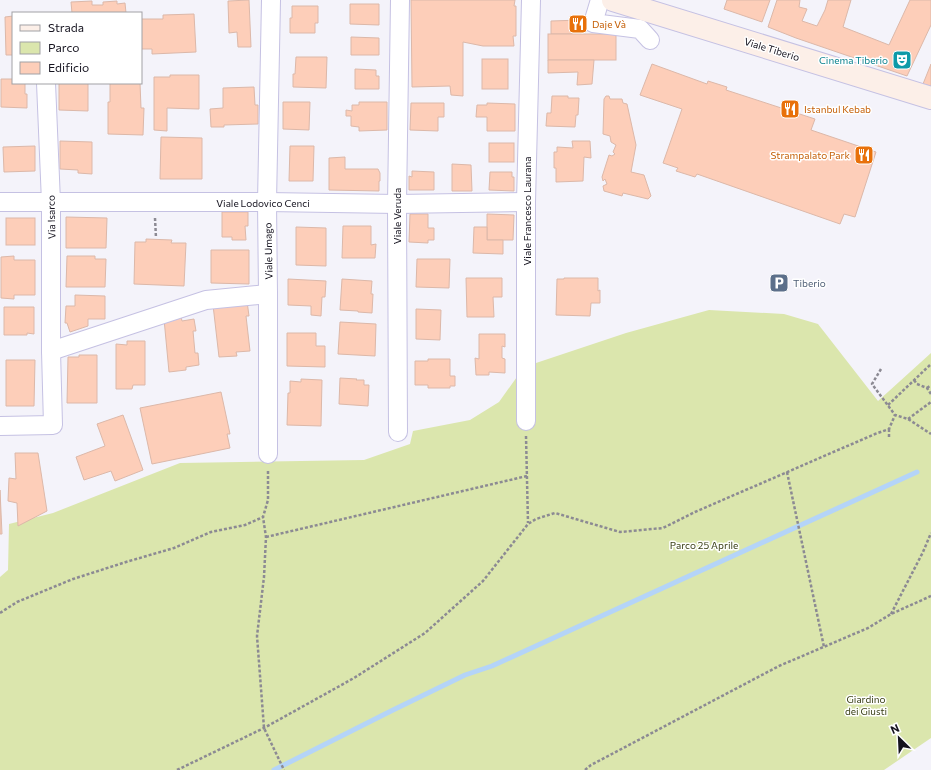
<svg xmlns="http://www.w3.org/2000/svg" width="931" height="770" viewBox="0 0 931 770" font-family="Commissioner,sans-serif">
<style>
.green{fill:#dbe6ad}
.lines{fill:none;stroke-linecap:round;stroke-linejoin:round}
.stream{stroke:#b4d4f8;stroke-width:5}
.building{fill:#fdceb9;stroke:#dcb8a9}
.street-casing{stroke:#c5c1e3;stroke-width:20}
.secondary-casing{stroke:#c5c1e3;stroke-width:24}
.path{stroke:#8c8a93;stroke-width:2.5;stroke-dasharray:3 2;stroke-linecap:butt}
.street{stroke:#fff;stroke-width:18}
.secondary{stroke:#fcefe8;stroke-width:22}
.labels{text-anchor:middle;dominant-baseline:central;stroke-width:3;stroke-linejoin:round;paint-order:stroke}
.food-label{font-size:10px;fill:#c56008;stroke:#fff;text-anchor:start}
.street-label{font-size:10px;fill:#15131f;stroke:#fff}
.culture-label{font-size:10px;fill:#0d838f;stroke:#fff;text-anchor:end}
.service-label{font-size:10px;fill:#4e5e75;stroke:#fff;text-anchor:start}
.park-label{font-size:10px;fill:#383e14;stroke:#fff}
</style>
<rect width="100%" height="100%" fill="#f4f3fa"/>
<path class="green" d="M709,310L784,314L818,324L878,401L931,353V738L884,770H0V577L8,570L9,524L53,513L180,463L364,460L410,444L413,431L470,420L499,402L524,367L626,333Z"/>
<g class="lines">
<path class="stream" d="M274,770L391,711L465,675L492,666L917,472"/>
</g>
<g class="building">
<path d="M249,0L251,47H238L237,32L229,33L228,1Z"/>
<path d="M411,0H515L514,6H516V36H513L514,46H483L463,42V96L451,95L450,86L412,87Z"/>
<path d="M727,0H770L762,22L724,9Z"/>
<path d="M777,0H800L799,7L807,9L802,21L817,26L825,10L828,0H851L843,27L889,45L910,0H931V25L907,76L796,38L768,27Z"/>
<path d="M92,1V5H103V2L117,1V4L125,3L126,13H72L71,2Z"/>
<path d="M350,4H379V25L350,24Z"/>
<path d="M292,6H318V23H315V33H290V18H292Z"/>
<path d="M194,14L196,52L152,54V49H141V19H163V15Z"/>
<path d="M13,16V55H6L5,17Z"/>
<path d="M581,20V34H551V21Z"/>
<rect x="548" y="34" width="68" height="26"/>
<path d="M351,37L379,38V55H351Z"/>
<path d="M296,57H327L326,88L293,87V74H295Z"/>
<rect x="482" y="59" width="26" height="30"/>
<path d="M548,60H594L592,84L577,85L578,72L548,73Z"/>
<path d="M652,64L707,84L708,81L727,87L726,90L815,119L811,130L876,152L855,217L844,214L840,224L697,174L695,177L676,171L678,168L663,163L682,109L640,95Z"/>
<path d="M931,64V86L923,84Z"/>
<path d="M355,69L376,70V76H379V89H355Z"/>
<path d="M170,75H199V109L167,108V131L154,130V77H170Z"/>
<path d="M1,79H13V83H25V94H27V108L1,107Z"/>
<path d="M59,83H88V111L59,110Z"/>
<path d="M110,83H140L141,108H144L143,135L108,134V102H110Z"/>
<path d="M254,87L255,105H258V124L224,125V127H211L210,109L223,108V88Z"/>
<path d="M552,96H568V98H579L578,115H576L575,127L546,126L547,113H551Z"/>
<path d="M606,96H609L610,99H622L623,103L627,104L636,145L631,172L644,175L651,196L648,199L623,193L622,196L604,191L603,186L607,184L605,179L603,181L602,177L609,155L612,156L615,154L613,152L616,145L611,142L610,136L603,134L604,99Z"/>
<path d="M283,102H310L309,130L283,129Z"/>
<path d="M359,102H387V130L359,131V127L351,126V116H346V110L352,111V105H359Z"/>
<path d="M411,103H444V117H438V131L410,130Z"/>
<path d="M487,103L515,104V131H487V117H476L477,105H487Z"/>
<path d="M161,137L202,138V179H160Z"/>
<path d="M60,141L92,142V174L78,173V170L60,169Z"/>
<path d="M572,141H590L591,158L584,157L583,181L556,182V168H554V152H557V147L573,148Z"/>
<rect x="489" y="143" width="25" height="19"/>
<path d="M35,146V171L4,172L3,147Z"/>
<path d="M290,146H314L313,181H289Z"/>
<path d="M345,157V169H378L380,173V181H379V191L329,190V158Z"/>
<path d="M452,164L471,165L472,191H452Z"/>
<path d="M412,171L434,172V190H409V176L412,177Z"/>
<path d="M490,172H512V177H514V191L489,190Z"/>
<path d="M222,212H248V226H245L246,240H232V237H222Z"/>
<path d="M410,214H428V228H434V240H428V243L409,242Z"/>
<path d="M487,214L514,215L513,240H487Z"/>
<path d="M66,217L107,218L106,248H66Z"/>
<rect x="6" y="218" width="29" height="27"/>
<path d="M343,226H371V245L376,244L375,258H342Z"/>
<path d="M296,227L326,228V266L296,265Z"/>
<path d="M474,227H487V240H503V254L473,253Z"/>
<path d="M146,239L172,240L171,243H186L184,286L134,284L135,242H146Z"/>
<path d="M211,250H249V284L211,283Z"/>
<path d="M14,256V260H35V295H14V299L1,298V257Z"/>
<path d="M67,256H95V259H106L105,287H66Z"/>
<path d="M417,259H450L449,288L416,287Z"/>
<path d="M466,278H502V297H493L494,317H467Z"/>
<path d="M564,278H598V291L600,290V303H591L590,316L556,315L557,279H564Z"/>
<path d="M288,279L326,281L325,297H322L321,316L311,315V306L288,305Z"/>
<path d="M342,279L372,281L371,294H373L372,313L358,312V311L340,310Z"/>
<path d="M75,295L105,296V319H88V326L70,332L67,323H65L66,306H75Z"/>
<path d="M247,301L249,316H246L250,351L236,352L237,356L219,357L213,305Z"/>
<path d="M4,307H34V334L27,333V335H4Z"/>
<path d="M416,309L441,310L440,340L416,339Z"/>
<path d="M181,317L182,321L194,319L196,331H193L195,353H198L199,365L186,367V370L169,372L164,319Z"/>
<path d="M340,322L376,324L375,356L338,354Z"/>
<path d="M287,333H316V346H325V367L287,366Z"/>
<path d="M479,334H505V347L502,346V358L505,359V373L489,372V375H476L475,358L479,359Z"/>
<path d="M127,341H145V385H133L132,389H116V344L127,345Z"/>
<path d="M79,355H97V403H67L68,357H79Z"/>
<path d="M428,359H450V376H455V386H450V388H428V385H415V361H428Z"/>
<path d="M6,360H35L34,406H6Z"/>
<path d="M340,378L357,379L356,380H364V385H369L368,406L339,404Z"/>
<path d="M301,379L322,380L321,426L287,425L288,393H290V381L301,382Z"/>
<path d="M221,392L230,434H227L230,448L152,464L140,408Z"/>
<path d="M123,415L143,470L115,481L111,471L84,480L76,457L105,446L97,424Z"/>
<path d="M15,453H38L47,511L18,526L17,503L8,501L9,478L16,479Z"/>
<path d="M0,490L2,534H0Z"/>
</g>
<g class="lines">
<defs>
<g id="street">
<path d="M599,3L593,23L640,29L650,40"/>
<path d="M0,202H267L397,204L526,202"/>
<path d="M51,351L206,300L268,294"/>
<path d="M526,421V202L531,0"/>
<path d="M0,426L53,425L51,351V202L46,83"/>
<path d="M398,432L397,204L400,0"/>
<path d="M268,454V294L267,202L271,0"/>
</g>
<path id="secondary" d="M613,0L931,98"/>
</defs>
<use href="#street" class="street-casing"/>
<use href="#secondary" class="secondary-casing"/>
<g class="path">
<path d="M155,218L156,238"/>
<path d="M881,369L872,384L895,415L908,419L931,434"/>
<path d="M914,380L917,384L927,388L931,394"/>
<path d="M927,388L931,385"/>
<path d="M888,405L931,364"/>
<path d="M908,419L931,402"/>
<path d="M889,429V439"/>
<path d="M526,436L528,523"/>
<path d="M268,471V500L263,517L266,537L264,577L257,636L264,728L284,770"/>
<path d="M787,472L824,647"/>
<path d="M266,537L527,476"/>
<path d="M0,613L17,602L73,579L126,562L174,548L211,532L245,525L263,517"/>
<path d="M891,614L923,552L931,533"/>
<path d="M177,770L264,728L354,678L425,633L483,581L528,524L536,519L555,513L620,532L663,528L695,512L875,434L889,429L895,415"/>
<path d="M585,770L591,765L779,666L868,628L891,614L931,596"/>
</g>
<use href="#street" class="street"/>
<use href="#secondary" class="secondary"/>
</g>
<defs>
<symbol id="restaurant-square" viewBox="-11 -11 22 22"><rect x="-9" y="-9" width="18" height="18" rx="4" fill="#e8710a" stroke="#fff"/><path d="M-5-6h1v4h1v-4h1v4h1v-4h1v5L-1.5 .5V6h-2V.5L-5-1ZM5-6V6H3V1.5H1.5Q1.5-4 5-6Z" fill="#fff"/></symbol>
<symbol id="theatre-square" viewBox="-11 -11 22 22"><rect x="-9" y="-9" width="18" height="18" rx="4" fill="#0f9aa8" stroke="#fff"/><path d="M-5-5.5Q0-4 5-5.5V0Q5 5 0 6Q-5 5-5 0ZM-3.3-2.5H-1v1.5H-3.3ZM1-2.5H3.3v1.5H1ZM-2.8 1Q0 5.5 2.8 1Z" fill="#fff"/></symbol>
<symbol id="parking-square" viewBox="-11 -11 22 22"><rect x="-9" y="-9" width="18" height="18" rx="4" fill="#5c6f8a" stroke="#fff"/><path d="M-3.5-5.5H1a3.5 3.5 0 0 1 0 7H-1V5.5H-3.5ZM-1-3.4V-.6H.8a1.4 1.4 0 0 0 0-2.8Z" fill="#fff"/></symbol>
</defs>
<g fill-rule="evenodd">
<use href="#restaurant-square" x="567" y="13" width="22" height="22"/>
<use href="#theatre-square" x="891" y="49" width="22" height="22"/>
<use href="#restaurant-square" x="779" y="98" width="22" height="22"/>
<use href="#restaurant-square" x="853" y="144" width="22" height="22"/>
<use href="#parking-square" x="768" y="272" width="22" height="22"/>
</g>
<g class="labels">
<g class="food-label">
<text x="592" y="24">Daje Và</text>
<text x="804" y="109">Istanbul Kebab</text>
<text x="850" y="155" text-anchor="end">Strampalato Park</text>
</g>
<g class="street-label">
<text transform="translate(772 49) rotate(17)">Viale Tiberio</text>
<text x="263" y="203">Viale Lodovico Cenci</text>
<text transform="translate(527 211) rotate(-90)">Viale Francesco Laurana</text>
<text transform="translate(397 216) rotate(-90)">Viale Veruda</text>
<text transform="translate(51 217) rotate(-91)">Via Isarco</text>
<text transform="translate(268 251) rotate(-91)">Viale Umago</text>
</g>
<g class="culture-label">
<text x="888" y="60">Cinema Tiberio</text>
</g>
<g class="service-label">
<text x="793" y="283">Tiberio</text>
</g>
<g class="park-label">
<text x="704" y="545">Parco 25 Aprile</text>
<text x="866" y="699">Giardino<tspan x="866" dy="12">dei Giusti</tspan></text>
</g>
</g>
<rect x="12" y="12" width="130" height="72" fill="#ffffff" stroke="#a1a1a5"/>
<rect x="20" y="25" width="20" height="6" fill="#fcefe8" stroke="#a1a1a5"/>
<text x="48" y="32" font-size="12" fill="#15131f">Strada</text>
<rect x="20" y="42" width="20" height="12" fill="#dbe6ad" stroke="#a1a1a5"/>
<text x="48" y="52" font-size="12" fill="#15131f">Parco</text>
<rect x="20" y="62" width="20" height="12" fill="#fdceb9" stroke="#a1a1a5"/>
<text x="48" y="72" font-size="12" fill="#15131f">Edificio</text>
<g transform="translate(899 738) rotate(336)" stroke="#ffffff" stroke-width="3" paint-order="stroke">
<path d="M0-3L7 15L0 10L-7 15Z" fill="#15131f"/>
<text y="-6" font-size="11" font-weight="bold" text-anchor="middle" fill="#15131f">N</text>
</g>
</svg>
